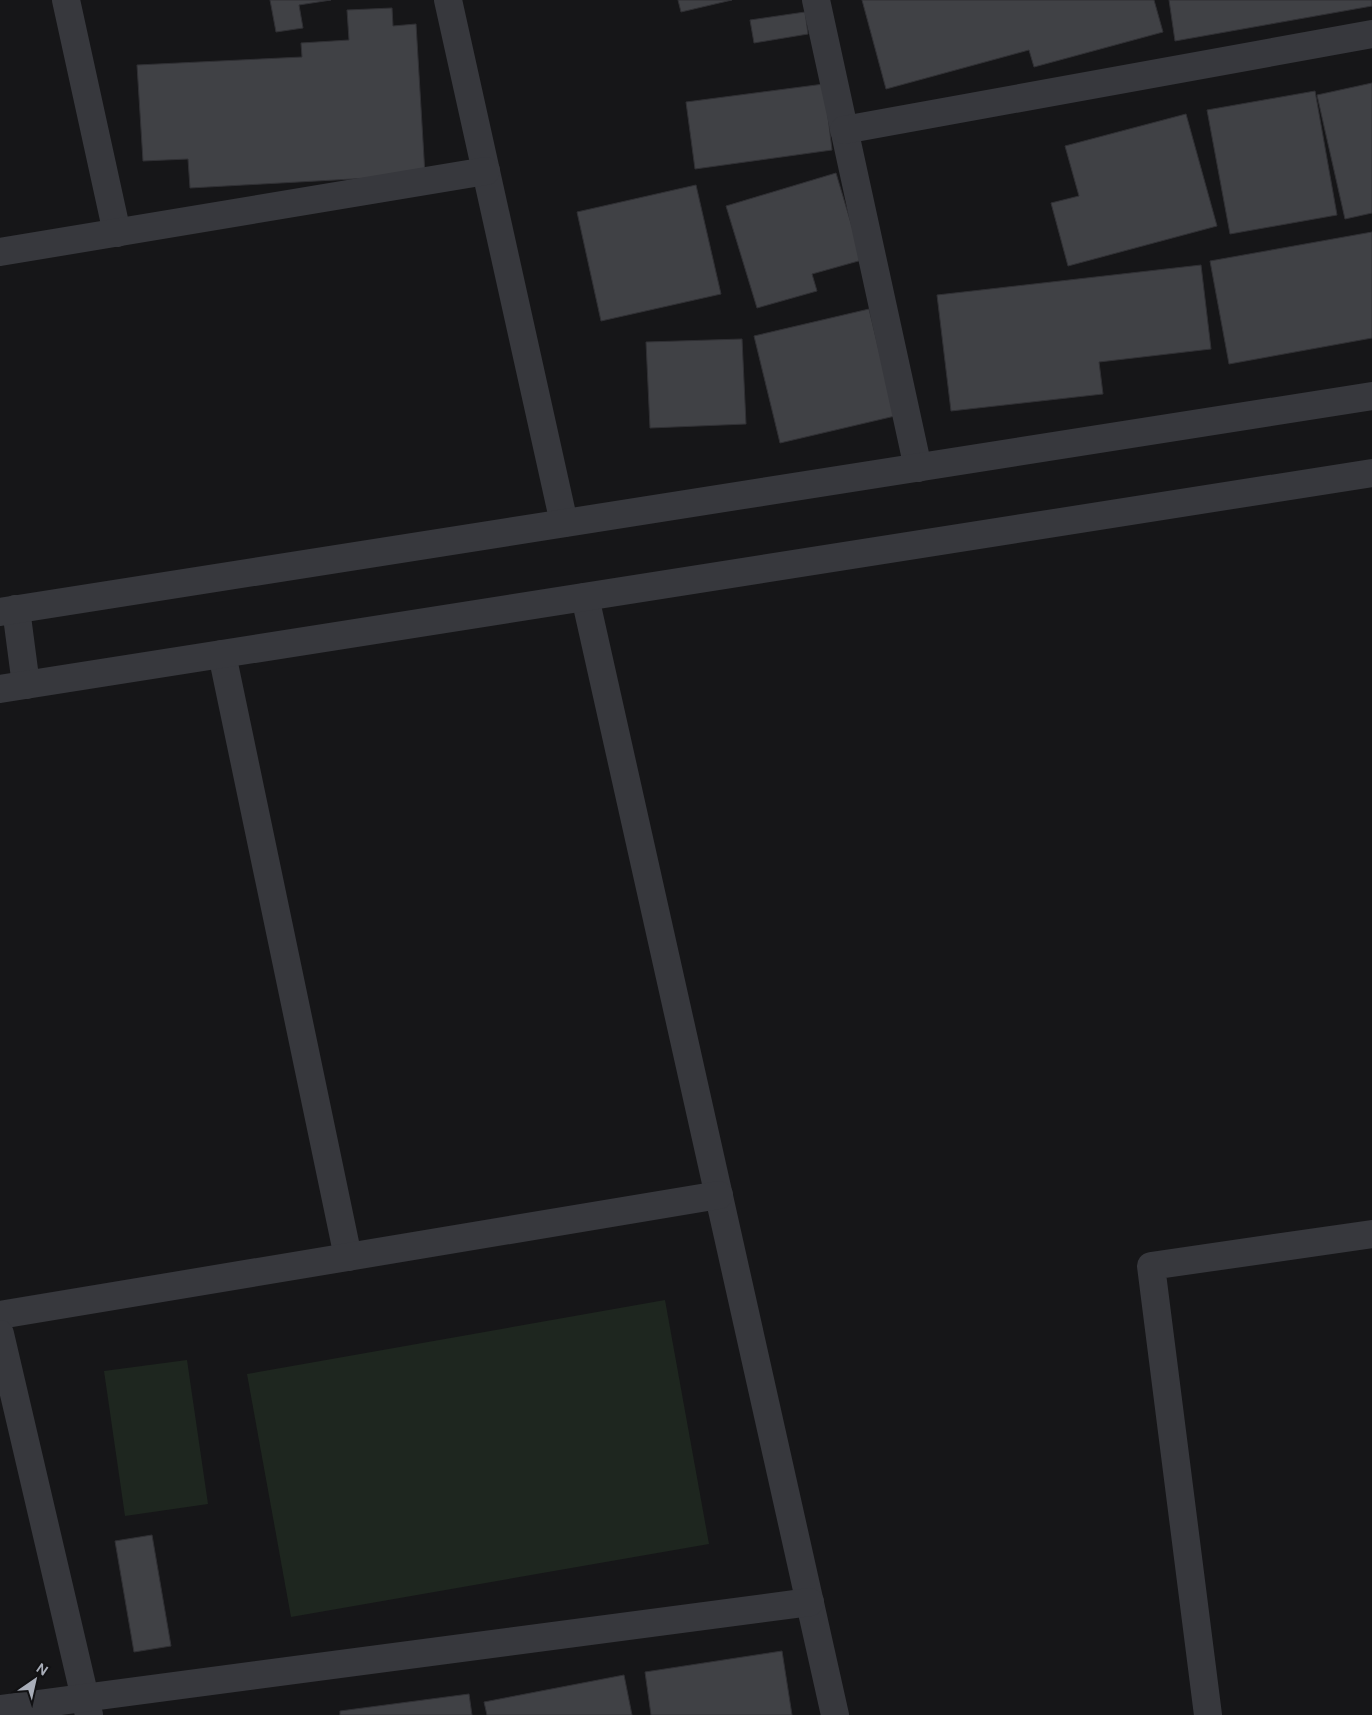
<svg xmlns="http://www.w3.org/2000/svg" width="1372" height="1715" viewBox="0 0 1372 1715" font-family="'DM Sans',sans-serif">
<style>
.green{fill:#1e261f}
.building{fill:#404145;stroke:#303034}
.lines{fill:none;stroke-linecap:round;stroke-linejoin:round}
.street{stroke:#37383d;stroke-width:28}
</style>
<rect width="100%" height="100%" fill="#161618"/>
<g class="green">
<path d="M665,1300L709,1544L291,1617L247,1374Z"/>
<path d="M187,1360L208,1504L125,1516L104,1371Z"/>
</g>
<g class="building">
<path d="M270,0H331L299,5L303,28L276,32Z"/>
<path d="M678,0H732L681,12Z"/>
<path d="M862,0H1154L1163,32L1034,67L1029,50L886,89Z"/>
<path d="M1169,0H1372V6L1175,41Z"/>
<path d="M392,8L393,26L416,24L425,175L190,188L188,159L143,161L137,65L302,57L301,43L349,40L347,10Z"/>
<path d="M805,12L808,34L754,43L750,20Z"/>
<path d="M1372,83V213L1345,219L1317,95Z"/>
<path d="M824,84L832,150L695,169L686,102Z"/>
<path d="M1315,91L1337,215L1230,234L1207,110Z"/>
<path d="M1186,114L1217,226L1068,266L1051,203L1079,196L1065,146Z"/>
<path d="M836,173L862,260L812,274L817,291L757,308L726,206Z"/>
<path d="M696,185L721,294L601,321L577,212Z"/>
<path d="M1372,232V338L1229,364L1210,261Z"/>
<path d="M1201,265L1211,349L1099,362L1103,394L951,411L937,295Z"/>
<path d="M869,309L895,416L780,443L754,336Z"/>
<path d="M742,339L746,424L650,428L646,342Z"/>
<path d="M152,1535L171,1646L134,1652L115,1541Z"/>
<path d="M782,1651L792,1715H651L645,1672Z"/>
<path d="M624,1675L632,1715H487L484,1702Z"/>
<path d="M469,1694L472,1715H340V1711Z"/>
</g>
<g class="lines">
<g class="street">
<path d="M66,0L117,233"/>
<path d="M448,0L564,523"/>
<path d="M816,0L918,468"/>
<path d="M844,130L1372,34"/>
<path d="M0,252L486,171"/>
<path d="M585,597L835,1715"/>
<path d="M16,609L26,685"/>
<path d="M0,612L1372,396"/>
<path d="M222,654L348,1257"/>
<path d="M0,689L1372,473"/>
<path d="M0,1315L719,1195"/>
<path d="M0,1334L89,1715"/>
<path d="M0,1709L810,1602"/>
<path d="M1208,1715L1151,1266L1372,1234"/>
</g>
</g>
<g transform="translate(35 1680) rotate(34)" stroke="#111113" stroke-width="4" paint-order="stroke">
<path d="M0-4L9 19L0 12L-9 19Z" fill="#a8adb8"/>
<text y="-8" font-size="14" font-weight="bold" text-anchor="middle" fill="#a8adb8">N</text>
</g>
</svg>
